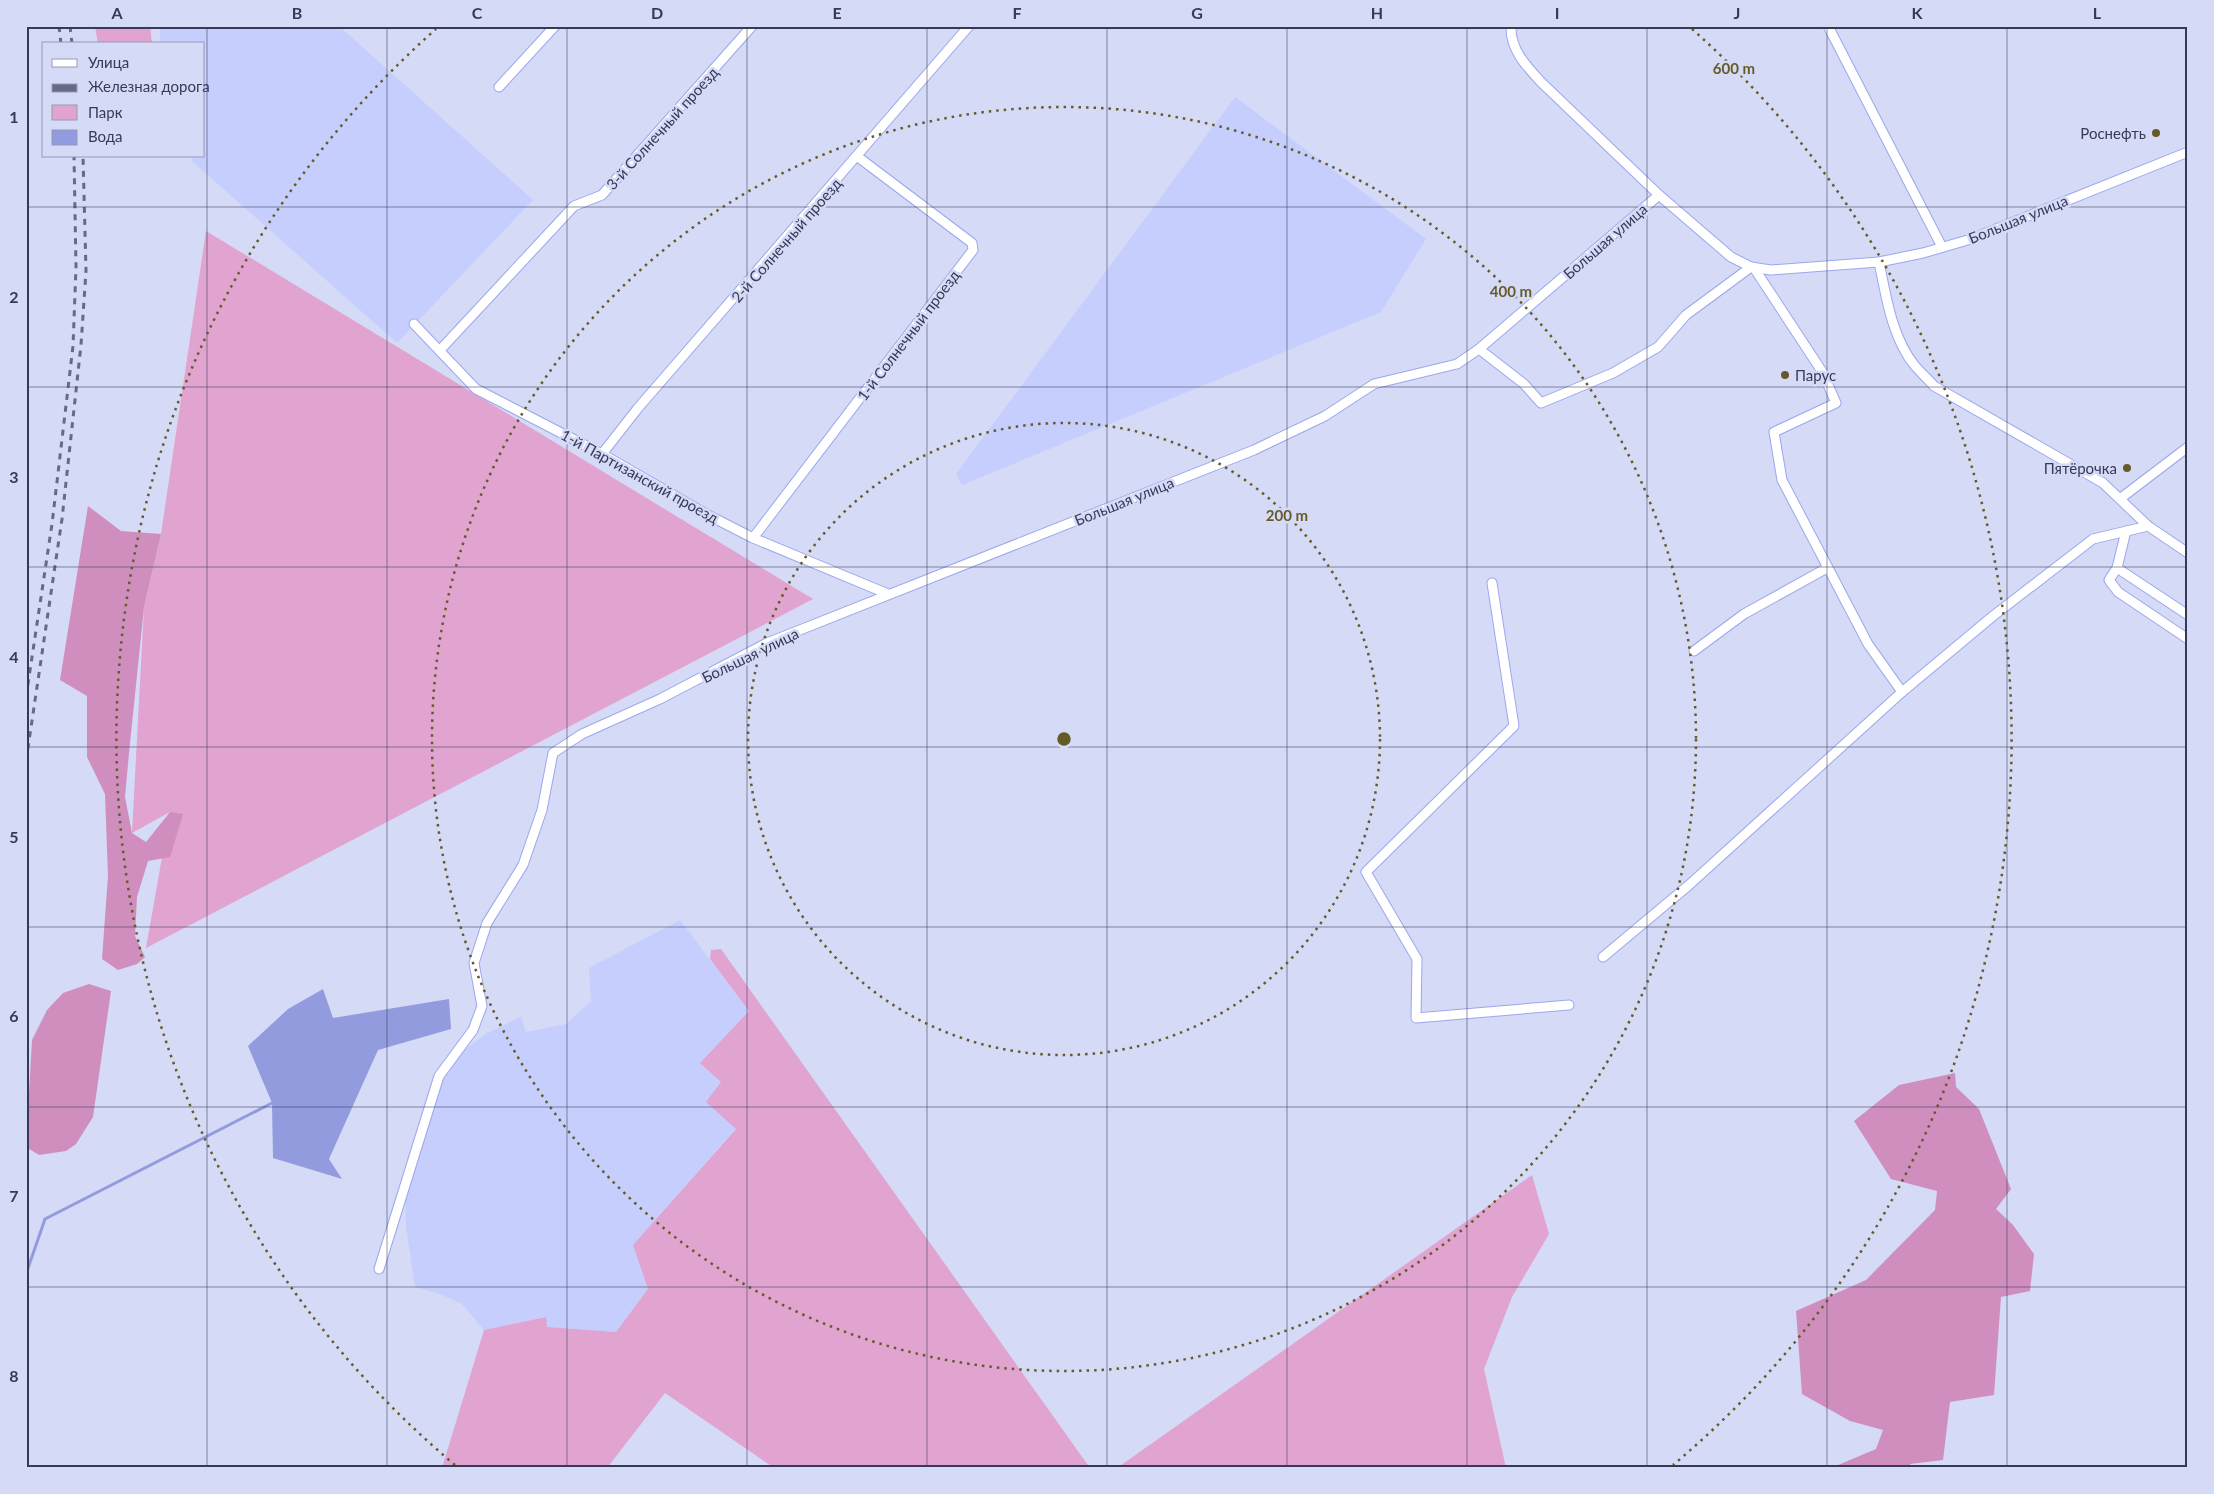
<svg xmlns="http://www.w3.org/2000/svg" width="2214" height="1494" viewBox="0 0 2214 1494" font-family="Lato,sans-serif">
<style>
.built{fill:#c6cefd}
.green{fill:#e1a3d0}
.forest{fill:#cf8ebd}
.water{fill:#919bde}
.lines{fill:none;stroke-linecap:round;stroke-linejoin:round}
.stream{stroke:#919bde;stroke-width:3}
.street-casing{stroke:#9ca7ec;stroke-width:11}
.street{stroke:#fff;stroke-width:9}
.rail{stroke:#666a87;stroke-width:3;stroke-dasharray:6 6;stroke-linecap:butt}
.grid{fill:none;stroke:#363a57;stroke-width:1;stroke-opacity:0.55}
.ring{fill:none;stroke:#665b28;stroke-width:2.5;stroke-dasharray:2.5 5}
.poi-dot{fill:#665b28;stroke:#d5daf7;stroke-width:2}
.labels{text-anchor:middle;dominant-baseline:central;stroke-width:5;stroke-linejoin:round;paint-order:stroke}
.street-label{font-size:15px;fill:#363a57;stroke:#d5daf7}
.poi-label{font-size:15px;fill:#363a57;stroke:#d5daf7;text-anchor:end}
.centre{fill:#665b28;stroke:#d5daf7;stroke-width:2.5}
.ring-label{font-size:15px;text-anchor:middle;font-weight:bold;fill:#665b28;stroke:#d5daf7;stroke-width:5;stroke-linejoin:round;paint-order:stroke}
.neatline{fill:none;stroke:#363a57;stroke-width:2}
.grid-label{font-size:16px;text-anchor:middle;font-weight:bold;fill:#363a57}
</style>
<rect width="100%" height="100%" fill="#d5daf7"/>
<g class="built">
<path d="M160,26H339L533,200L397,343L193,162L191,156H204V44H160Z"/>
<path d="M1235,97L1426,239L1381,312L962,485L956,474Z"/>
<path d="M680,920L749,1011L700,1063L722,1082L706,1102L736,1128L633,1245L648,1289L616,1332L546,1327L545,1317L484,1330L462,1304L440,1294L415,1287L406,1227L405,1192L435,1097L449,1068L464,1050L487,1033L521,1017L526,1032L566,1024L591,1001L589,968Z"/>
</g>
<g class="green">
<path d="M95,26H150L152,44H98Z"/>
<path d="M206,231L813,599L146,948L170,812L132,833L144,607L161,534Z"/>
<path d="M721,949L1090,1468H774L665,1393L607,1468H442L484,1330L546,1317L547,1327L616,1332L648,1289L633,1245L736,1129L706,1102L721,1082L700,1063L749,1011L710,959L711,950Z"/>
<path d="M1532,1175L1549,1234L1512,1297L1484,1369L1506,1468H1117Z"/>
</g>
<g class="forest">
<path d="M26,92L28,187L26,206Z"/>
<path d="M88,506L121,531L161,534L144,607L129,753L125,797L132,833L146,842L170,812L183,814L170,857L148,861L137,897L135,936L145,957L137,964L118,970L102,959L108,876L105,794L87,757V696L60,680Z"/>
<path d="M89,984L111,991L93,1117L76,1144L66,1151L39,1155L26,1147L32,1040L47,1010L63,993Z"/>
<path d="M1955,1073L1956,1087L1979,1109L2011,1189L1996,1209L2013,1225L2034,1254L2030,1291L2001,1297L1994,1395L1950,1402L1943,1460L1910,1464V1468H1831L1876,1449L1883,1430L1850,1421L1802,1394L1796,1311L1866,1280L1935,1210L1937,1191L1891,1179L1854,1121L1899,1085Z"/>
</g>
<path class="water" d="M323,989L333,1018L449,999L451,1029L378,1050L329,1159L342,1179L273,1158L272,1103L248,1046L288,1009Z"/>
<g class="lines">
<path class="stream" d="M26,1274L45,1219L272,1103"/>
<defs>
<g id="street">
<path d="M1511,26C1510,49 1526,66 1541,82L1659,195L1731,257L1751,267L1771,270L1879,262L1923,253L1971,239L2188,152"/>
<path d="M1828,26L1942,247"/>
<path d="M499,87L555,26"/>
<path d="M1879,262C1886,296 1892,338 1915,366C1921,373 1928,379 1934,386L2103,483L2148,526L2188,553"/>
<path d="M1754,268L1823,373L1836,403L1774,432L1782,480L1868,644L1902,692"/>
<path d="M414,324L476,389L602,454L708,515L753,538L888,594"/>
<path d="M441,349L574,206L602,195L752,26"/>
<path d="M1479,349L1524,384L1541,403L1613,373L1658,347L1686,315L1751,267"/>
<path d="M602,454L638,408L969,26"/>
<path d="M2121,498L2188,447"/>
<path d="M2126,531L2117,568L2109,580L2118,592L2188,639"/>
<path d="M753,538L973,250L972,243L858,157"/>
<path d="M2117,568L2188,615"/>
<path d="M1492,583L1514,726L1366,872L1417,959L1416,1018L1569,1005"/>
<path d="M1694,651L1744,614L1827,568"/>
<path d="M1603,957L1689,885L1902,692L1993,616L2093,539L2148,526"/>
<path d="M379,1269L439,1076L473,1030L482,1006L474,963L487,923L523,865L542,810L553,753L582,734L660,699L767,643L1254,450L1325,416L1374,384L1457,364L1479,349L1659,195"/>
</g>
</defs>
<use href="#street" class="street-casing"/>
<use href="#street" class="street"/>
<g class="rail">
<path d="M59,26L61,44"/>
<path d="M70,26L72,44"/>
<path d="M26,697L52,524L73,346L76,267L74,156"/>
<path d="M26,761L62,519L81,345L86,271L83,156"/>
</g>
</g>
<path class="grid" d="M207,26V1468M387,26V1468M567,26V1468M747,26V1468M927,26V1468M1107,26V1468M1287,26V1468M1467,26V1468M1647,26V1468M1827,26V1468M2007,26V1468M26,207H2188M26,387H2188M26,567H2188M26,747H2188M26,927H2188M26,1107H2188M26,1287H2188"/>
<g class="ring">
<circle cx="1064" cy="739" r="316"/>
<circle cx="1064" cy="739" r="632"/>
<path d="M455 1465A948 948 0 0 1 436 29M1692 29A948 948 0 0 1 1673 1465"/>
</g>
<g class="poi-dot">
<circle cx="2156" cy="133" r="5"/>
<circle cx="1785" cy="375" r="5"/>
<circle cx="2127" cy="468" r="5"/>
</g>
<g class="labels">
<g class="street-label">
<text transform="translate(662 128) rotate(-48)">3-й Солнечный проезд</text>
<text transform="translate(2018 219) rotate(-22)">Большая улица</text>
<text transform="translate(786 240) rotate(-49)">2-й Солнечный проезд</text>
<text transform="translate(1605 241) rotate(-41)">Большая улица</text>
<text transform="translate(908 335) rotate(-53)">1-й Солнечный проезд</text>
<text transform="translate(640 476) rotate(29)">1-й Партизанский проезд</text>
<text transform="translate(1124 501) rotate(-22)">Большая улица</text>
<text transform="translate(750 655) rotate(-26)">Большая улица</text>
</g>
<g class="poi-label">
<text x="2146" y="133">Роснефть</text>
<text x="1795" y="375" text-anchor="start">Парус</text>
<text x="2117" y="468">Пятёрочка</text>
</g>
</g>
<circle cx="1064" cy="739" r="8" class="centre"/>
<g class="ring-label">
<text x="1734" y="74">600 m</text>
<text x="1511" y="297">400 m</text>
<text x="1287" y="521">200 m</text>
</g>
<rect width="2214" height="1494" fill="none" stroke="#d5daf7" stroke-width="55"/>
<rect x="42" y="42" width="162" height="115" fill="#d5daf7" stroke="#959ab7"/>
<rect x="52" y="59" width="25" height="8" fill="#ffffff" stroke="#959ab7"/>
<text x="88" y="68" font-size="15" fill="#363a57">Улица</text>
<rect x="52" y="84" width="25" height="8" fill="#666a87" stroke="#959ab7"/>
<text x="88" y="92" font-size="15" fill="#363a57">Железная дорога</text>
<rect x="52" y="105" width="25" height="15" fill="#e1a3d0" stroke="#959ab7"/>
<text x="88" y="118" font-size="15" fill="#363a57">Парк</text>
<rect x="52" y="130" width="25" height="15" fill="#919bde" stroke="#959ab7"/>
<text x="88" y="142" font-size="15" fill="#363a57">Вода</text>
<rect x="28" y="28" width="2158" height="1438" class="neatline"/>
<g class="grid-label">
<text x="117" y="19">A</text>
<text x="297" y="19">B</text>
<text x="477" y="19">C</text>
<text x="657" y="19">D</text>
<text x="837" y="19">E</text>
<text x="1017" y="19">F</text>
<text x="1197" y="19">G</text>
<text x="1377" y="19">H</text>
<text x="1557" y="19">I</text>
<text x="1737" y="19">J</text>
<text x="1917" y="19">K</text>
<text x="2097" y="19">L</text>
<text x="14" y="123">1</text>
<text x="14" y="303">2</text>
<text x="14" y="483">3</text>
<text x="14" y="663">4</text>
<text x="14" y="843">5</text>
<text x="14" y="1022">6</text>
<text x="14" y="1202">7</text>
<text x="14" y="1382">8</text>
</g>
</svg>
